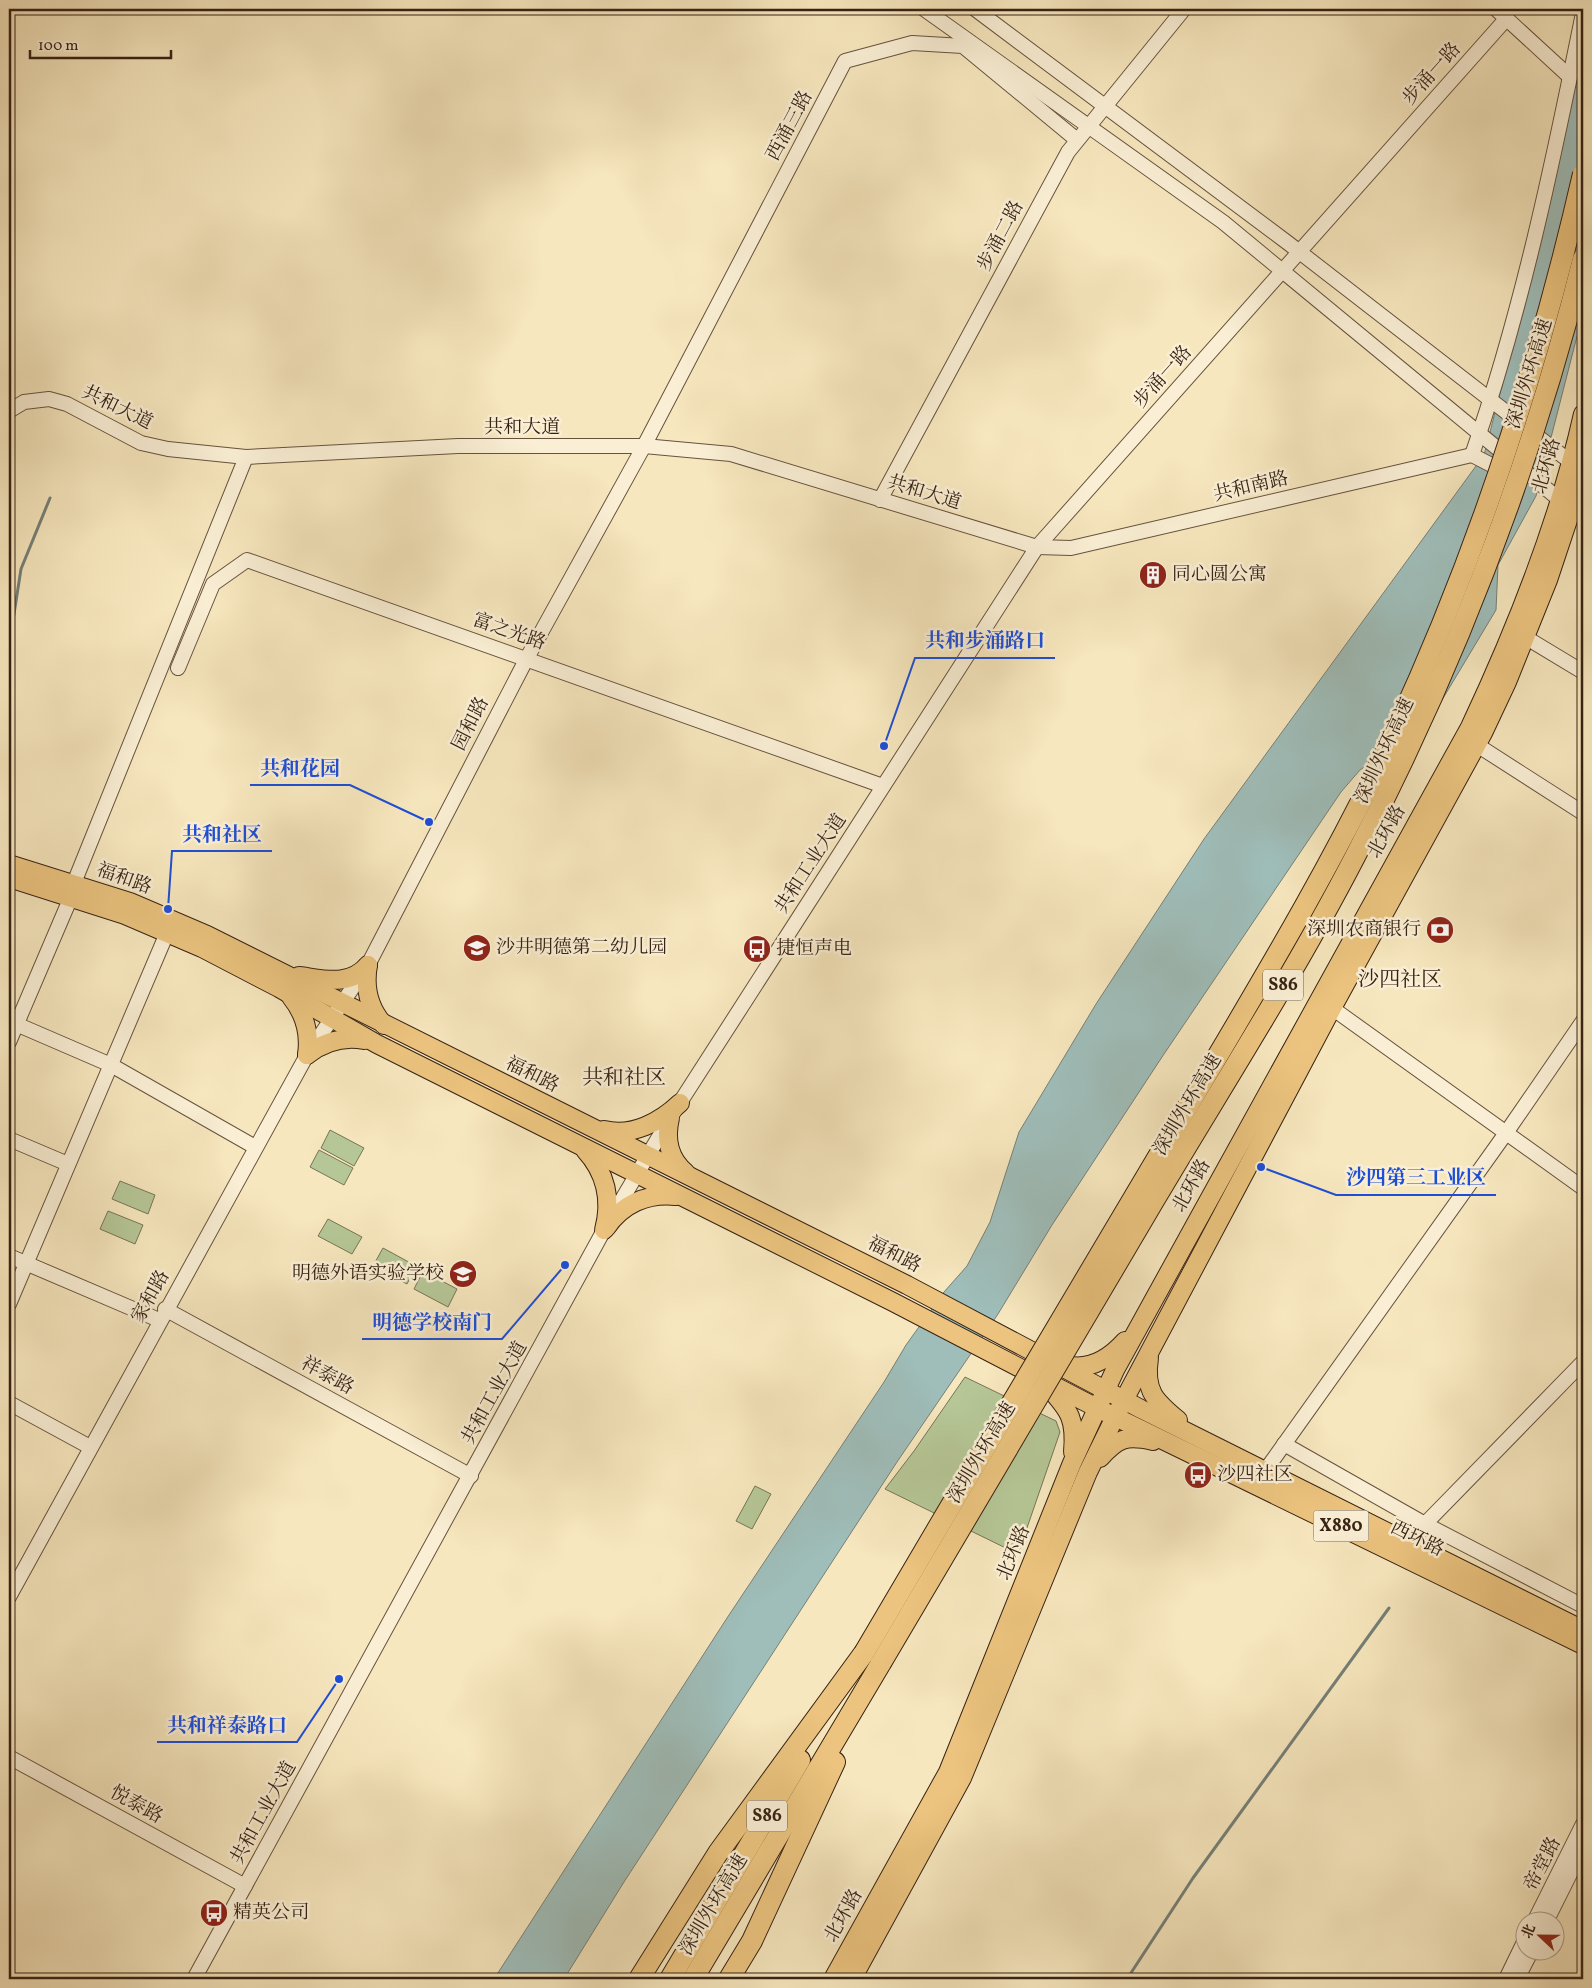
<svg xmlns="http://www.w3.org/2000/svg" width="1592" height="1988" viewBox="0 0 1592 1988" font-family="Vollkorn,'Noto Serif SC',serif">
<style>
.green{fill:#b6c797;stroke:#767456}
.water{fill:#9fbeba;stroke:#758078}
.lines{fill:none;stroke-linecap:round;stroke-linejoin:round}
.stream{stroke:#758078;stroke-width:3}
.minor-casing{stroke:#66533e;stroke-width:16}
.major-casing{stroke:#362214;stroke-width:20}
.highway-casing{stroke:#362214;stroke-width:22}
.minor{stroke:#faefd5;stroke-width:14}
.major{stroke:#ecc47f;stroke-width:18}
.highway{stroke:#ecc47f;stroke-width:20}
.highway-bridge-casing{stroke:#362214;stroke-width:22;stroke-linecap:butt}
.highway-bridge{stroke:#ecc47f;stroke-width:20}
.labels{text-anchor:middle;dominant-baseline:central;stroke-width:5;stroke-linejoin:round;paint-order:stroke}
.shield{fill:#faefd5;stroke:#71604e;stroke-width:1}
.shield-label{font-size:18px;font-weight:bold;fill:#362214}
.street-label{font-size:19px;fill:#362214;stroke:#faefd5}
.poi-label{font-size:19px;fill:#362214;stroke:#faefd5;text-anchor:start}
.quarter-label{font-size:21px;fill:#362214;stroke:#faefd5}
.leader{fill:none;stroke:#1d4ed8;stroke-width:2}
.callout-dot{fill:#1d4ed8;stroke:#faefd5;stroke-width:2}
.callout-label{font-size:20px;text-anchor:middle;font-weight:bold;fill:#1d4ed8;stroke:#faefd5;stroke-width:5;stroke-linejoin:round;paint-order:stroke}
</style>
<rect width="100%" height="100%" fill="#f7e7be"/>
<filter id="stains"><feTurbulence type="fractalNoise" baseFrequency=".004" numOctaves="4"/><feColorMatrix values="0 0 0 0 .2 0 0 0 0 .09 0 0 0 0 .02 0 0 0 .5 -.17"/></filter>
<radialGradient id="worn" r=".72"><stop offset=".6" stop-color="#630" stop-opacity="0"/><stop offset="1" stop-color="#630" stop-opacity=".3"/></radialGradient>
<g class="green">
<path d="M330,1130L364,1148L354,1166L321,1148Z"/>
<path d="M319,1150L353,1168L344,1185L310,1167Z"/>
<path d="M120,1181L155,1195L148,1214L112,1199Z"/>
<path d="M108,1211L143,1225L135,1244L100,1229Z"/>
<path d="M328,1219L362,1237L352,1254L318,1236Z"/>
<path d="M383,1248L416,1266L407,1284L373,1266Z"/>
<path d="M423,1271L457,1289L448,1307L414,1289Z"/>
<path d="M965,1377L1056,1421L1060,1432L1018,1554L885,1489L914,1451Z"/>
<path d="M755,1486L771,1494L752,1529L736,1521Z"/>
</g>
<path class="water" d="M1583,41V313L1536,496L1498,565L1496,610L1427,725L1360,770L1341,792L1162,1057L1052,1225L998,1314L897,1462L624,1882L564,1979H494L727,1618L884,1382L906,1345L944,1292L967,1266L990,1222L1019,1132L1096,1004L1204,839L1484,455L1554,185Z"/>
<g class="lines">
<g class="stream">
<path d="M9,646L21,569L50,498"/>
<path d="M1127,1979L1193,1878L1389,1608"/>
</g>
<defs>
<g id="minor">
<path d="M924,9L1223,222L1560,500"/>
<path d="M975,9L1288,243L1577,467"/>
<path d="M1496,9L1570,77"/>
<path d="M9,411L24,402L49,399L67,404L141,443L168,449L246,457L458,446H644L731,454L1037,547L1071,548L1472,455"/>
<path d="M1472,455C1522,311 1553,162 1583,13"/>
<path d="M1472,455L1507,473"/>
<path d="M880,500L1068,152L1184,9"/>
<path d="M1564,503L1583,515"/>
<path d="M1525,637L1583,672"/>
<path d="M178,668L213,584L247,560L883,786"/>
<path d="M1477,745L1583,813"/>
<path d="M74,883L246,457"/>
<path d="M1332,1008L1583,1188"/>
<path d="M16,1024L111,1065L255,1147"/>
<path d="M9,1042L71,897"/>
<path d="M9,1139L68,1164"/>
<path d="M9,1256L159,1320"/>
<path d="M9,1304L167,933"/>
<path d="M165,1309L471,1476"/>
<path d="M9,1403L90,1447"/>
<path d="M1284,1444L1425,1524L1583,1606"/>
<path d="M1265,1471L1506,1133L1583,1021"/>
<path d="M1410,1544L1425,1524L1583,1362"/>
<path d="M9,1597L307,1055L368,965L527,658L644,446L845,61L912,43L963,46L1077,140"/>
<path d="M9,1757L245,1886"/>
<path d="M1535,1920L1583,1824"/>
<path d="M1547,1920L1583,1848"/>
<path d="M194,1979L604,1230L670,1118L1037,547L1507,18"/>
<path d="M1506,1979L1524,1942"/>
<path d="M1517,1979L1532,1950"/>
</g>
<g id="major">
<path d="M9,864L130,902L207,935L907,1285L1141,1409L1583,1630"/>
<path d="M9,878L125,915L202,948L279,988L377,1044L893,1302L1097,1408L1583,1645"/>
<path d="M368,965C364,987 369,1008 384,1025"/>
<path d="M299,976C324,979 349,987 368,965"/>
<path d="M291,997C305,1014 310,1034 307,1055"/>
<path d="M307,1055C324,1042 342,1036 364,1040"/>
<path d="M670,1118C665,1139 669,1159 686,1173"/>
<path d="M604,1130C632,1137 660,1122 680,1103"/>
<path d="M585,1150C606,1173 612,1200 604,1230"/>
<path d="M606,1228C622,1204 647,1193 676,1196"/>
<path d="M1149,1358C1144,1391 1155,1401 1178,1420"/>
<path d="M1062,1364C1087,1372 1108,1360 1125,1341"/>
<path d="M1049,1388C1070,1411 1076,1420 1073,1452"/>
<path d="M1100,1458C1118,1438 1126,1435 1153,1441"/>
<path d="M833,1979L948,1772L1072,1463L1115,1370L1470,727C1517,627 1559,522 1583,414"/>
<path d="M852,1979L962,1778L1088,1472L1115,1417L1332,1008L1483,733L1507,682L1548,580L1583,475"/>
</g>
<g id="highway">
<path d="M639,1979L718,1853L864,1653"/>
<path d="M670,1979L800,1760"/>
<path d="M693,1979L881,1663"/>
<path d="M729,1979L752,1941L835,1762"/>
</g>
</defs>
<use href="#minor" class="minor-casing"/>
<use href="#major" class="major-casing"/>
<use href="#highway" class="highway-casing"/>
<use href="#minor" class="minor"/>
<use href="#major" class="major"/>
<use href="#highway" class="highway"/>
<defs>
<g id="highway-bridge">
<path d="M864,1653C965,1481 1067,1310 1169,1138C1248,1004 1329,873 1395,732C1478,553 1539,366 1583,174"/>
<path d="M881,1663C972,1508 1064,1354 1155,1199C1225,1081 1300,965 1362,843C1458,657 1532,462 1583,259"/>
</g>
</defs>
<use href="#highway-bridge" class="highway-bridge-casing"/>
<use href="#highway-bridge" class="highway-bridge"/>
</g>
<defs>
<symbol id="building-disc" viewBox="-11 -11 22 22"><circle r="9.5" fill="#8f2418" stroke="#faefd5"/><path d="M-4-6H4V6H1V3H-1V6H-4ZM-2.5-4.3h1.7v1.8h-1.7ZM.8-4.3h1.7v1.8H.8ZM-2.5-1h1.7V.8h-1.7ZM.8-1h1.7V.8H.8Z" fill="#fff"/></symbol>
<symbol id="bank-disc" viewBox="-11 -11 22 22"><circle r="9.5" fill="#8f2418" stroke="#faefd5"/><path d="M-6-4H6V4H-6ZM0-2.3a2.3 2.3 0 1 0 0 4.6a2.3 2.3 0 1 0 0-4.6Z" fill="#fff"/></symbol>
<symbol id="school-disc" viewBox="-11 -11 22 22"><circle r="9.5" fill="#8f2418" stroke="#faefd5"/><path d="M0-5L7-2L0 1L-7-2ZM-4 1L0 2.5L4 1V4Q0 6-4 4Z" fill="#fff"/></symbol>
<symbol id="bus-disc" viewBox="-11 -11 22 22"><circle r="9.5" fill="#8f2418" stroke="#faefd5"/><path d="M-5-6H5V4H4V6H2V4H-2V6H-4V4H-5ZM-3.5-4V0h7V-4ZM-3.5 1.2v1.5H-2V1.2ZM2 1.2v1.5H3.5V1.2Z" fill="#fff"/></symbol>
</defs>
<g fill-rule="evenodd">
<use href="#building-disc" x="1137" y="559" width="32" height="32"/>
<use href="#bank-disc" x="1424" y="914" width="32" height="32"/>
<use href="#school-disc" x="461" y="932" width="32" height="32"/>
<use href="#bus-disc" x="741" y="933" width="32" height="32"/>
<use href="#school-disc" x="447" y="1258" width="32" height="32"/>
<use href="#bus-disc" x="1182" y="1459" width="32" height="32"/>
<use href="#bus-disc" x="198" y="1897" width="32" height="32"/>
</g>
<g class="labels">
<g class="shield">
<rect x="1263" y="969.5" width="40" height="31" rx="4"/>
<rect x="1313.5" y="1510.5" width="55" height="31" rx="4"/>
<rect x="747" y="1800.5" width="40" height="31" rx="4"/>
</g>
<g class="shield-label">
<text x="1283" y="985">S86</text>
<text x="1341" y="1526">X880</text>
<text x="767" y="1816">S86</text>
</g>
<g class="street-label">
<text transform="translate(1432 74) rotate(-48)">步涌一路</text>
<text transform="translate(790 126) rotate(-62)">西涌三路</text>
<text transform="translate(1001 236) rotate(-62)">步涌二路</text>
<text transform="translate(1530 374) rotate(-73)">深圳外环高速</text>
<text transform="translate(1163 377) rotate(-48)">步涌一路</text>
<text transform="translate(117 408) rotate(26)">共和大道</text>
<text x="522" y="428">共和大道</text>
<text transform="translate(1547 466) rotate(-74)">北环路</text>
<text transform="translate(1251 487) rotate(-13)">共和南路</text>
<text transform="translate(924 493) rotate(17)">共和大道</text>
<text transform="translate(509 632) rotate(19)">富之光路</text>
<text transform="translate(471 724) rotate(-63)">园和路</text>
<text transform="translate(1385 751) rotate(-65)">深圳外环高速</text>
<text transform="translate(1387 832) rotate(-61)">北环路</text>
<text transform="translate(811 864) rotate(-57)">共和工业大道</text>
<text transform="translate(124 879) rotate(20)">福和路</text>
<text transform="translate(532 1075) rotate(26)">福和路</text>
<text transform="translate(1188 1105) rotate(-59)">深圳外环高速</text>
<text transform="translate(1192 1186) rotate(-61)">北环路</text>
<text transform="translate(894 1255) rotate(27)">福和路</text>
<text transform="translate(151 1297) rotate(-61)">家和路</text>
<text transform="translate(327 1376) rotate(29)">祥泰路</text>
<text transform="translate(495 1393) rotate(-61)">共和工业大道</text>
<text transform="translate(982 1453) rotate(-59)">深圳外环高速</text>
<text transform="translate(1417 1539) rotate(26)">西环路</text>
<text transform="translate(1014 1553) rotate(-68)">北环路</text>
<text transform="translate(136 1805) rotate(29)">悦泰路</text>
<text transform="translate(264 1813) rotate(-61)">共和工业大道</text>
<text transform="translate(1543 1864) rotate(-63)">帝堂路</text>
<text transform="translate(714 1905) rotate(-59)">深圳外环高速</text>
<text transform="translate(844 1916) rotate(-61)">北环路</text>
</g>
<g class="poi-label">
<text x="1172" y="575">同心圆公寓</text>
<text x="1421" y="930" text-anchor="end">深圳农商银行</text>
<text x="496" y="948">沙井明德第二幼儿园</text>
<text x="776" y="949">捷恒声电</text>
<text x="444" y="1274" text-anchor="end">明德外语实验学校</text>
<text x="1217" y="1475">沙四社区</text>
<text x="233" y="1913">精英公司</text>
</g>
<g class="quarter-label">
<text x="1400" y="980">沙四社区</text>
<text x="624" y="1078">共和社区</text>
</g>
</g>
<path class="leader" d="M884 746L915 658H1055M429 822L350 785H250M168 909L172 851H272M1261 1167L1336 1195H1496M565 1265L502 1339H362M339 1679L297 1742H157"/>
<g class="callout-dot">
<circle cx="884" cy="746" r="5"/>
<circle cx="429" cy="822" r="5"/>
<circle cx="168" cy="909" r="5"/>
<circle cx="1261" cy="1167" r="5"/>
<circle cx="565" cy="1265" r="5"/>
<circle cx="339" cy="1679" r="5"/>
</g>
<g class="callout-label">
<text x="985" y="647">共和步涌路口</text>
<text x="300" y="775">共和花园</text>
<text x="222" y="841">共和社区</text>
<text x="1416" y="1184">沙四第三工业区</text>
<text x="432" y="1329">明德学校南门</text>
<text x="227" y="1732">共和祥泰路口</text>
</g>
<rect width="1592" height="1988" fill="none" stroke="#f7e7be" stroke-width="30"/>
<rect x="10" y="10" width="1572" height="1968" fill="none" stroke="#362214" stroke-width="2.5"/>
<rect x="15" y="15" width="1562" height="1958" fill="none" stroke="#362214"/>
<g transform="translate(1540 1936) rotate(292)"><circle r="24" fill="#faefd5" stroke="#ac9d88"/>
<path d="M0-4L9 19L0 12L-9 19Z" fill="#8f2418"/>
<text y="-8" font-size="14" font-weight="bold" text-anchor="middle" fill="#362214">北</text>
</g>
<path d="M30 50v8h141v-8" fill="none" stroke="#362214" stroke-width="2.5"/>
<text x="38" y="50" font-size="15" fill="#362214" stroke="#faefd5" stroke-width="4" paint-order="stroke">100 m</text>
<rect width="100%" height="100%" filter="url(#stains)"/>
<rect width="100%" height="100%" fill="url(#worn)"/>
</svg>
